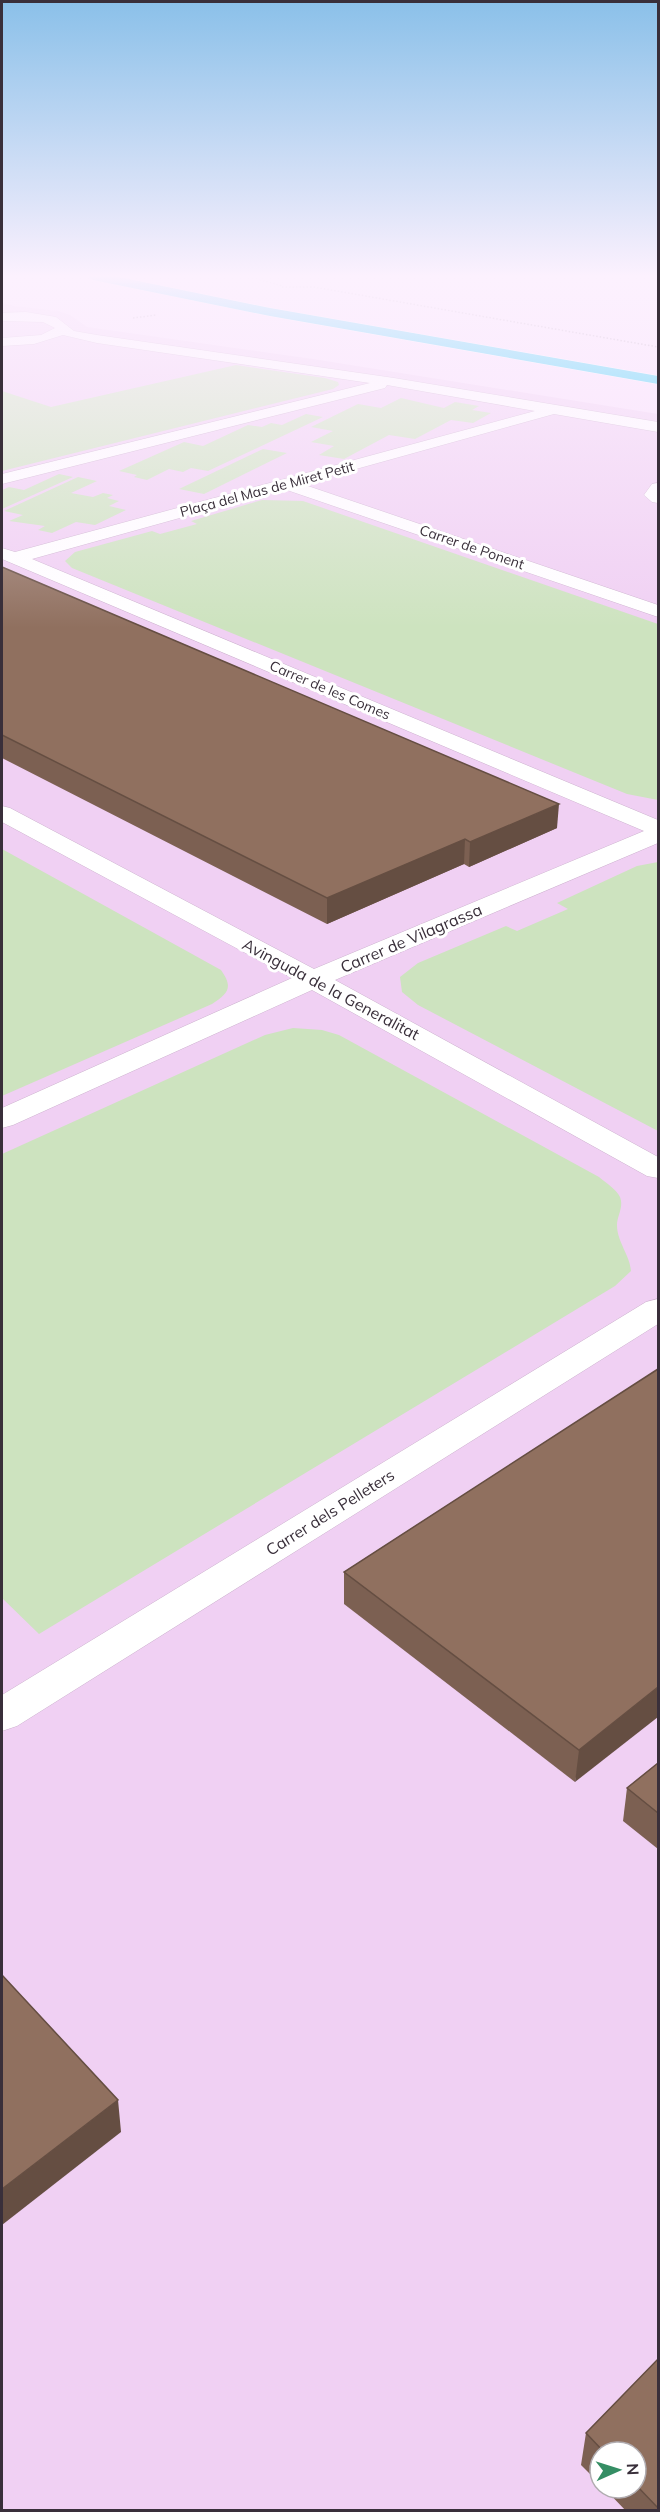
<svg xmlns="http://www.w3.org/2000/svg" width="660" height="2512" viewBox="0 0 660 2512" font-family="Mulish,sans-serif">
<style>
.built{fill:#f0d0f3;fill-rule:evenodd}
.green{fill:#cde3bf}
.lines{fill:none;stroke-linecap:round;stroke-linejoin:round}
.minor-casing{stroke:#ccb2ce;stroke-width:1}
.highway-casing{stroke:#fff;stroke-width:1}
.path{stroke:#b7a3ba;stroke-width:1.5;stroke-dasharray:1.5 2;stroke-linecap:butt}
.minor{fill:#fff;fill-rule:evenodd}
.highway{fill:#1dccf7;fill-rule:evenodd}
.wall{fill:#7c6052}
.shaded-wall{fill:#654e42}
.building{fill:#90705f;stroke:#654e42;stroke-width:1.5}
.labels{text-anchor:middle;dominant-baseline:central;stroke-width:6;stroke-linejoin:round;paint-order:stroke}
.far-street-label{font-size:14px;fill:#392f3a;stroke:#fff}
.street-label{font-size:16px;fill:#392f3a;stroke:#fff}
</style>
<rect width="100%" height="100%" fill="#f9dffc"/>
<path class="built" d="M2,303L14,306L58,311L70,315L87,327L313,359L658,414V2510H2ZM600,2452H636V2488H600Z"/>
<g class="green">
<path d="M236,365L325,378L338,382L339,385L333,389L2,471V391L51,407Z"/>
<path d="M401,398L444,408L455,402L479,406L472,410L491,413L473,423L451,420L415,439L389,435L344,459L319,455L334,446L311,442L333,431L311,427L358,404L381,408Z"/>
<path d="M306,414L323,417L208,471L191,468L183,472L169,469L147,480L134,477L137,475L119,471L184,442L203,446L248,425L262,427L271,423L282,425Z"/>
<path d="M263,449L287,453L204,494L179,489Z"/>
<path d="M59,474L73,477L2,509V490L9,487L24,490Z"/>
<path d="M78,477L97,481L71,493L93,497L103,493L113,495L107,498L119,501L109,506L126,510L95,525L76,522L52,533L38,530L45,526L9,521L23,515L4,511Z"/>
<path d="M262,500L303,501L658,624V800L627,794L72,568L65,561L75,552L152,531L160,534L197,524L191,521Z"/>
<path d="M2,849L221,970C233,987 229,993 212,1004L2,1096Z"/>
<path d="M658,862V1131L418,1005L402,992L400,977L418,963L506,926L517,931L568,909L557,903L637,866Z"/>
<path d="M293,1028L322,1030L339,1035L599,1177C606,1183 616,1189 620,1197C624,1207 617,1216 617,1225C617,1242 630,1255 631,1271L615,1286L39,1634L2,1598V1154L265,1035Z"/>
</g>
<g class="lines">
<defs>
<g id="minor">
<path d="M26,312L56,317L74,331L97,335L394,378L658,422V432L554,414L302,484L658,605V617L284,489L32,559L658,820V843L335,980L658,1157V1178L647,1176L312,990L13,1125L2,1128V1108L292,978L2,822V806L10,808L314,969L644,831L2,559V548L15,552L535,411L387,385L385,388L2,484V474L370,383L97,343L63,335L34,344L2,346V338L41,335L55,328L43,322L2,321V313Z"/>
<path d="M658,483V503L652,502L644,495L652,484Z"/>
<path d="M658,1299V1324L17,1726L2,1731V1695L646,1302Z"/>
</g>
<path id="highway" d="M87,276H114L270,308L658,376V384L270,316L93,280Z"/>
</defs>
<use href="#minor" class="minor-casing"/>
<use href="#highway" class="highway-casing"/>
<g class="path">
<path d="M246,276L283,286"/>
<path d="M282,287H314L658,347"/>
<path d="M133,318L156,315"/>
</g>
<use href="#minor" class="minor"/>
<use href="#highway" class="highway"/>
</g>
<g class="wall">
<path d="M2,567L557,828L469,867L464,864L327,924L2,758Z"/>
<path d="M658,1369L575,1782L344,1604V1572Z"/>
<path d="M658,1763V1849L623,1821L627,1788Z"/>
<path d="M658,2359V2511H626L604,2488H636V2452H600V2484L581,2465L586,2433Z"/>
</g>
<g class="shaded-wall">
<path d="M559,804L557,828L469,867L470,842Z"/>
<path d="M465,839L464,864L327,924V898Z"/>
<path d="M658,1687V1717L575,1782L579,1750Z"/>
<path d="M118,2100L121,2132L2,2225V2189Z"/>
</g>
<g class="building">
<path d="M2,567L559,804L470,842L465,839L327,898L2,735Z"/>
<path d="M658,1369V1687L579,1750L344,1572Z"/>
<path d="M658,1763V1813L627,1788Z"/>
<path d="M2,1975L118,2100L2,2189Z"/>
<path d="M658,2359V2508L636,2485V2452H604L586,2433Z"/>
</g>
<linearGradient id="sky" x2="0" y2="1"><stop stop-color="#8ac0e9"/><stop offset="0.44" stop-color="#fcf1fe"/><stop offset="1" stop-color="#fcf1fe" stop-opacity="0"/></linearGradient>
<rect width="660" height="628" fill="url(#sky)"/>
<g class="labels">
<g class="far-street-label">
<text transform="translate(267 489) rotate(-15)">Plaça del Mas de Miret Petit</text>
<text transform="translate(472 547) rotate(19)">Carrer de Ponent</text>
<text transform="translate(330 690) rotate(23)">Carrer de les Comes</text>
</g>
<g class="street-label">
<text transform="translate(411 938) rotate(-23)">Carrer de Vilagrassa</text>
<text transform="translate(331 989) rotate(28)">Avinguda de la Generalitat</text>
<text transform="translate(330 1512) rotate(-32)">Carrer dels Pelleters</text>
</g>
</g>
<rect width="660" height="2512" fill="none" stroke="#392f3a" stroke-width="6"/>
<g transform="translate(618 2470) rotate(87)"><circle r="28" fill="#ffffff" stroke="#b0acb0" stroke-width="1.5"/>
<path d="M0-4.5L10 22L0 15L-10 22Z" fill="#358e64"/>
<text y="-9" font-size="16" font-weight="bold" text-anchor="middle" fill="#392f3a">N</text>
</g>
</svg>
